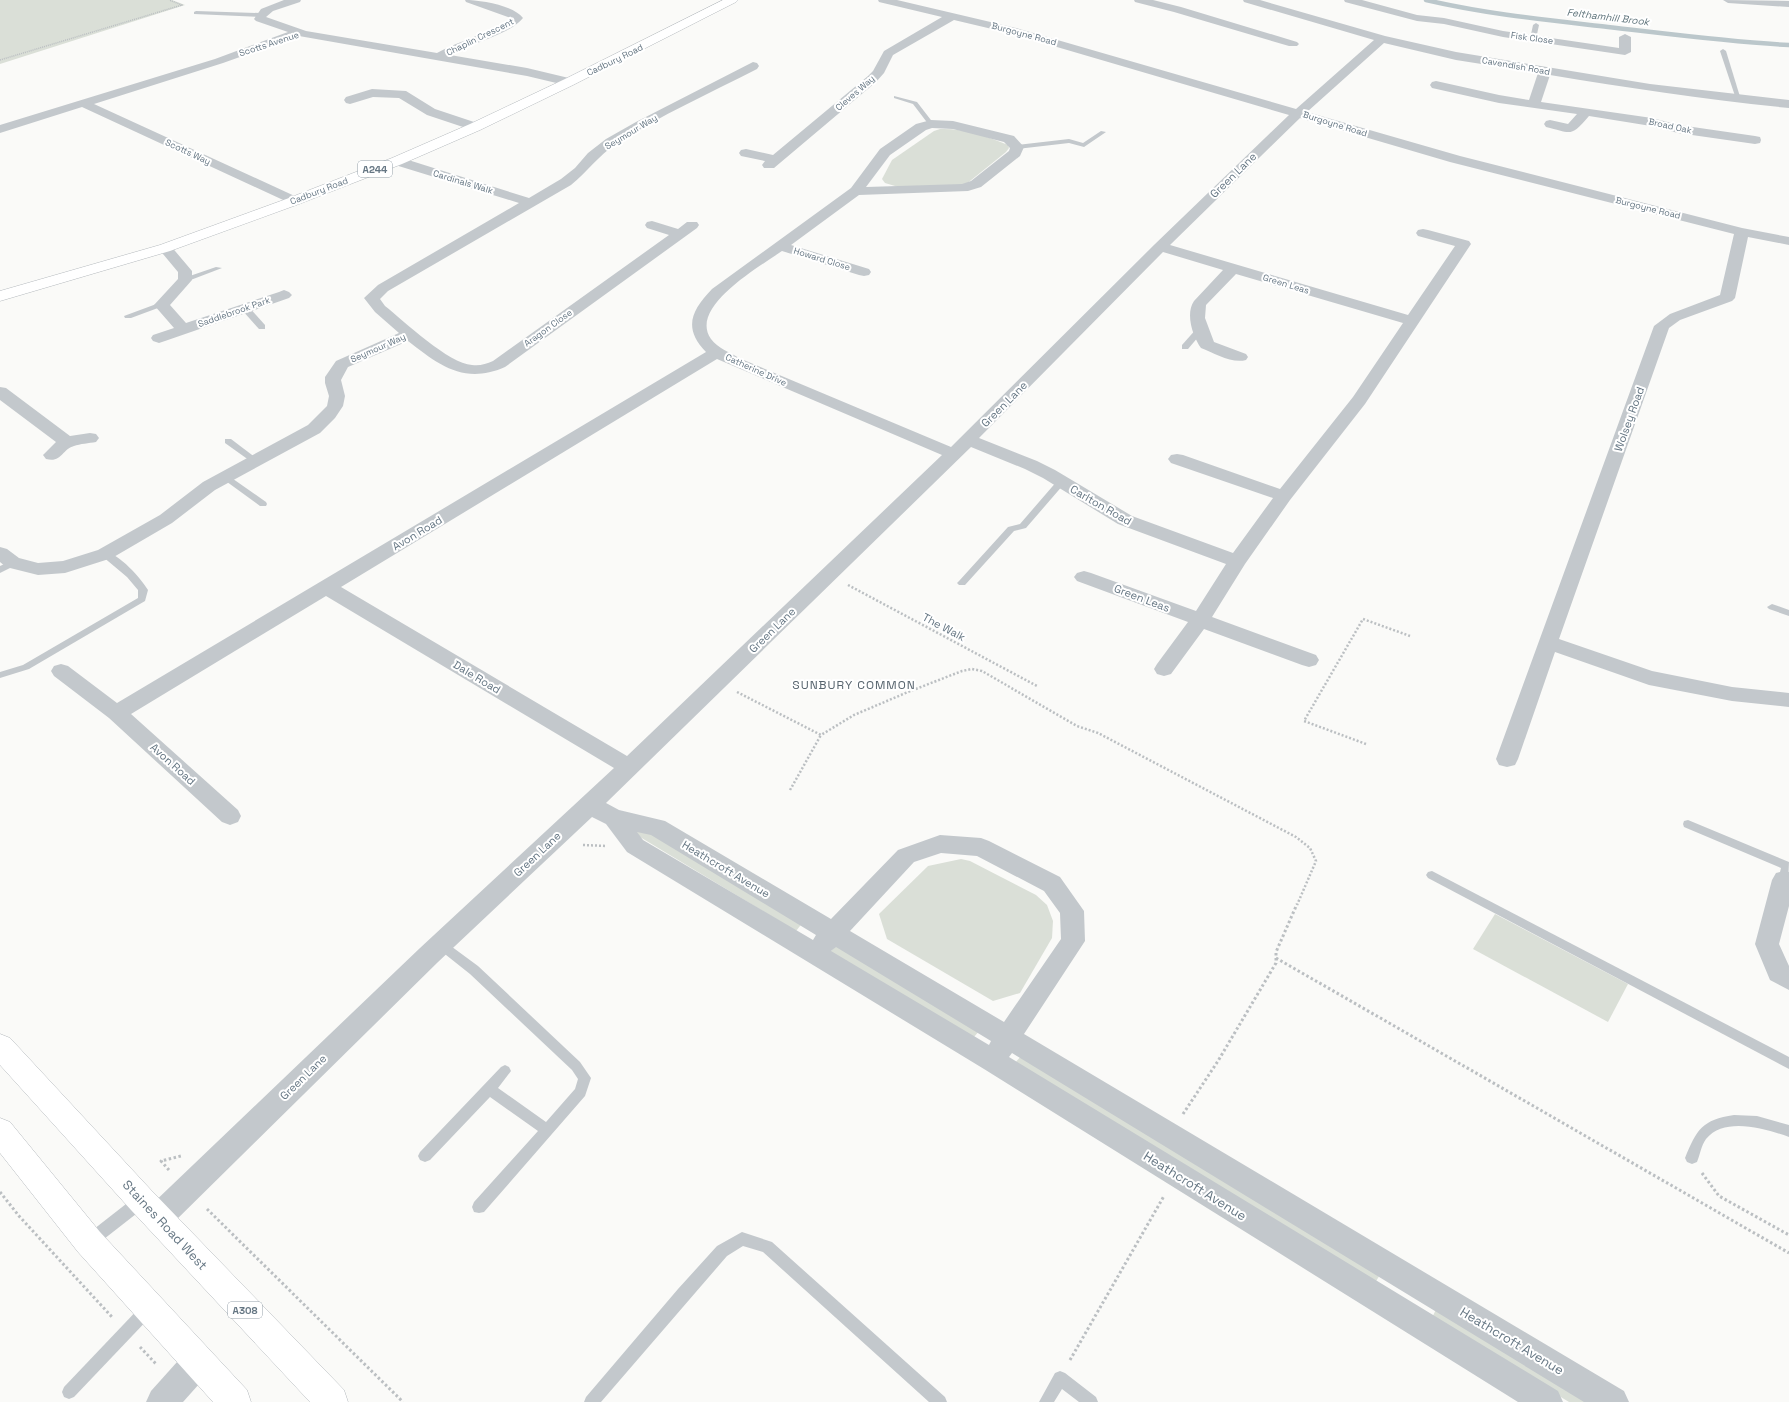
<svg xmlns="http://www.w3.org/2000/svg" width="1789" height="1402" viewBox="0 0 1789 1402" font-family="'Space Grotesk',sans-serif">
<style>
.green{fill:#dadfd7}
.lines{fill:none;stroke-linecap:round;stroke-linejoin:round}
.stream{stroke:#bbc7cb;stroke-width:4.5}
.primary-casing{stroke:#b5babe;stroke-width:1}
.highway-casing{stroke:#b4b9bd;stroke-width:1}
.path-far2{stroke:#bbbfc2;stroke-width:1.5;stroke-dasharray:1 1;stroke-linecap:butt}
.path-far1{stroke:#bbbfc2;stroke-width:2.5;stroke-dasharray:2 2;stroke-linecap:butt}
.path{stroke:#bbbfc2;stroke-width:3;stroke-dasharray:2.5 2.5;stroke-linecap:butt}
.lane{fill:#c3c8cc;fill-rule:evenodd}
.street{fill:#c3c8cc;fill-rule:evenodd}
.primary{fill:#fff;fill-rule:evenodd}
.highway{fill:#fff;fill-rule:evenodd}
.labels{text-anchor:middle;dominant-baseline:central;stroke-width:4;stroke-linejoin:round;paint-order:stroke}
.far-street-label{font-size:9px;fill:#657683;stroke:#fff}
.far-water-label{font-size:10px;font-style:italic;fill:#60757c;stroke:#fff}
.shield{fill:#fff;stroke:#939fa8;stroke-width:1}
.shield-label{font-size:10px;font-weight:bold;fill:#657683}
.street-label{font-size:11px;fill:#657683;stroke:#fff}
.neighbourhood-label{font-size:12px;letter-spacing:1px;fill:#57646e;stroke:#fff}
.near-street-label{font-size:13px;fill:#657683;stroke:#fff}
</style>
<rect width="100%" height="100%" fill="#fafaf8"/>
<g class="green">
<path d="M0,0H172L185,5L0,64Z"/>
<path d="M940,129C962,128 987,136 1008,145L1009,148L1006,152L965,185L958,186H895L885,183L882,179L892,160L934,131Z"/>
<path d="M642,828L804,921L796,931L635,834Z"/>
<path d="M961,859L970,861L1036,895L1047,905L1053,921L1052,938L1020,993L993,1001L887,939L879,914L928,866Z"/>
<path d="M1495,914L1628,984L1608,1022L1473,949Z"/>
<path d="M837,945L980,1030L974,1037L830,952Z"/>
<path d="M1022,1055L1381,1273L1375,1283L1015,1063Z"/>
<path d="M1437,1307L1593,1402H1569L1432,1318Z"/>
</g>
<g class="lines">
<path class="stream" d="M1426,0C1486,14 1547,20 1608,27C1669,34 1728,42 1789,45"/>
<defs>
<path id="primary" d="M723,0H738L736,2L573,85L480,130L402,164L299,204L170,251L0,301V291L160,245L289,198L392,158L470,124L565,79Z"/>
<g id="highway">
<path d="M0,1034L10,1038L151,1190L344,1390L348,1402H310L131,1210L0,1065Z"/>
<path d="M0,1118L10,1122L100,1232L247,1390L251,1402H213L78,1252L0,1153Z"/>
</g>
</defs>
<use href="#primary" class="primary-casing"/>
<use href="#highway" class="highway-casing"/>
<path class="path-far2" d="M0,60L182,5L169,0"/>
<g class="path-far1">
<path d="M848,585L1037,686"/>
<path d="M737,692L821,735L854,715L908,692L962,671L972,669L982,671L1077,726L1098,733L1296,837L1310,848L1316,861L1297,905"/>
<path d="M1366,744L1304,721L1363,619L1410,636"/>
<path d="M790,790L821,735"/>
<path d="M583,845L606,846"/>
</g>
<g class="path">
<path d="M1276,958L1789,1253"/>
<path d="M1183,1114L1218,1061L1276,963V952L1297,904"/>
<path d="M169,1170L161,1161L181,1156"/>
<path d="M1702,1173L1719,1196L1789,1235"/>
<path d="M0,1192L19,1216L112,1317"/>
<path d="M207,1209L403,1402"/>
<path d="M140,1347L157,1365"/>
<path d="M1070,1360L1164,1196"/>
</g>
<g class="lane">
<path d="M196,11L260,13L263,15L260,17L194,14V12Z"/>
<path d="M1536,23L1539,25L1536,39L1533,41L1530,39L1533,25Z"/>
<path d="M1723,49L1726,51L1741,100L1736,99L1720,51Z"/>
<path d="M894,96L917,102L934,124L933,125H929L913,104L894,98Z"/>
<path d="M1101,131L1106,132L1084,147L1069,143L1017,149L1014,147L1017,145L1069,139L1083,143Z"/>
<path d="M216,267L222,268L188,281L181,279Z"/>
<path d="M159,303L166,305L131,318H125L124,316Z"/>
<path d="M242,306H248L265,325V329H259L242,310Z"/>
<path d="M1198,327H1204L1205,329L1188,349H1182V345Z"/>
<path d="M225,439H231L260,461L256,464L253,463L225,443Z"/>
<path d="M226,474L266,502L267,504L266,506H260L223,479V475Z"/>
<path d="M1061,479L1064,480V484L1026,528L1014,531L965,585H959L957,583L959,581L1008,527L1020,524L1058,480Z"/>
<path d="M105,551C120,555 140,577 148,590L145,601L29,669L0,678V672L23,665L138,598V590L127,577L102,556L101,554L102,552Z"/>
<path d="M13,560L16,561L18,563L16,565L0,573V566Z"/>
<path d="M1772,604L1789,610V616L1769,609L1767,607Z"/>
<path d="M1688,820L1789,862L1788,883L1784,884L1780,883L1778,880L1781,868L1684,827L1683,824L1684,821Z"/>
<path d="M1432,871L1789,1057V1069L1428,878L1426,875L1428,872Z"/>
<path d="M440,939L444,941L478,966L580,1062L591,1078L585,1096L484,1212L479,1213L474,1212L472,1207L474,1202L538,1131L490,1097L430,1160L425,1162L420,1160L418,1156L420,1152L501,1067L505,1065L509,1067L511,1071L498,1088L546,1122L575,1089L578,1079L572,1070L470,974L436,947L434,944L436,941Z"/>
<path d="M1734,1115L1757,1116L1789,1125V1137C1766,1129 1725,1116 1706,1139C1701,1146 1700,1155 1697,1162L1692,1164L1687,1162L1685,1158C1697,1129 1702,1120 1734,1115Z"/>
<path d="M140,1196L145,1197L147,1202L145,1207L95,1246L90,1248L85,1246L83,1241L85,1236L135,1197Z"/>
<path d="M742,1232L772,1242L945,1397L947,1402H929L763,1252L743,1246L727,1256L601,1402H584L586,1397L678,1289L717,1246Z"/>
<path d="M148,1302L153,1304L155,1309L153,1314L74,1397L69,1399L64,1397L62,1392L64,1387L143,1304Z"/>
<path d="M1060,1371L1065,1373L1096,1397L1098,1402H1079L1062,1389L1054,1402H1039L1055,1373Z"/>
</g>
<g class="street">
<path d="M284,0H301L300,2L273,11L266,17L306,31L437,53C460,40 489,34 511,18L466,2L465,0C480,0 513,5 523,18C511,34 469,44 450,55L527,68L573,79L575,82L573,85L569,86L527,76L299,36L223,63L94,104L299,198L301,201L299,204L294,205L82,107L0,133V125L215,59L288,32L256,21L254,19L261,9Z"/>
<path d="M878,0H897L1016,28L1296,109L1374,40L1244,2L1243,0H1260L1385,36L1456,52L1650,84L1789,100V108C1709,100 1629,88 1550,75L1541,102L1652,118L1679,125L1755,136L1760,137L1761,140L1760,143L1755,144L1678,133L1651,126L1589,116C1570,138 1572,133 1546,127L1544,124L1546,121L1550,120L1568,124L1577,114L1499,103L1432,88L1430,85L1432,82L1436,81L1499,95L1529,100L1538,73L1456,60L1384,43L1307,112L1460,156L1742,228L1789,237V245L1748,237L1735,298L1732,301L1680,320L1669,328L1559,639L1652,671L1732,687L1789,693V707L1732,701L1649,685L1555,652L1518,759L1515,765L1507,767L1499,765L1496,759L1654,326L1670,314L1720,295L1734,234L1450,162L1300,118L1170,245L1408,315L1455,246L1418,236L1416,233L1418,230L1423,229L1428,230L1469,241L1471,244L1365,404L1290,500L1245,564L1212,617L1316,655L1319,660L1316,665L1309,667L1302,665L1204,629L1171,674L1164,676L1157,674L1154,669L1157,664L1188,622L1077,581L1074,577L1077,573L1084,571L1091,573L1196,611L1226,564L1118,524L1043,478L1025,469L971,447L606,803L619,810L665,821L831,919L898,850L940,835L981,838L989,841L1060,877L1084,911L1085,941L1024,1034L1624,1391L1629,1402H1584L1012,1053L1009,1057L1558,1391L1563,1402H1518L984,1069L627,852L606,824L592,817L438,962L168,1228L158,1232L148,1228L144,1218L148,1208L420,948L614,768L326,596L131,714L238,810L241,816L238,822L230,825L222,822L109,718L54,676L51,671L54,666L61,664L68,666L117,703L706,352C683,328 691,311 712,289L851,188L880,149L916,124L931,120L953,121L1014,136L1024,147L1020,156L981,187L968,191L859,195L791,245L869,269L871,272L869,275L864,276L859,275L782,251C761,266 688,307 711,339C718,348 729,352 739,358L951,447L1155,244L1289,115L1009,33L954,20L893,55L884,73L876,82L774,168H764L762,165L765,161L741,156L739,153L741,150L746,149L773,155L868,76L873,71L884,51L942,17L879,2ZM932,128L953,129L1004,142L1010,148L1009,151L971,181L962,184L866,187L890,155L926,130ZM1163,252L1223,270L1194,301C1185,314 1193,337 1201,348C1214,353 1232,364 1246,360L1248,357L1246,354L1214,342L1205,318L1206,305L1236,274L1403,323L1353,397L1280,489L1183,455L1177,454L1171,455L1168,459L1171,463L1273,498L1233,553L1132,516L1055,470L1037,461L979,438ZM717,359L942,455L627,756L341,587ZM637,832L651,835L816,935L813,940L643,840ZM941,853L977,856L1044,891L1060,913L1061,939L1004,1022L850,931L914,862ZM836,947L991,1041L989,1045L831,951Z"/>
<path d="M1134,0H1153L1181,7L1297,42L1299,44L1297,46H1289L1174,12L1135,2Z"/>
<path d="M1344,0H1362L1417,15L1444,18L1503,31L1619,48V37L1625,34L1631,37V52L1625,55L1503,37L1444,24L1417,21L1345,2Z"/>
<path d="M1723,0L1789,1V7L1728,3Z"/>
<path d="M753,62L757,63L759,66L757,69C710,93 661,115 616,144C599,155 587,172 571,185L388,291L380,299L385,306C404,321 449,364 472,365C480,366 486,364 493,361L669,235L647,228L645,225L647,222L652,221L678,229L687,222H697L699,225L697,228L505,367C464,385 439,365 408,341L348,367L341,380L345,396L343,406L335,418L320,433L215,490L172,523L112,558L65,573L38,575L6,567L0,562V547L7,549L19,558L38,563L63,561L98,550L160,515L203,482L308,425L327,406L329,396L325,383V377L336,361L399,333L375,312L364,298L378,285L519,203L392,164L390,161L392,158H402L529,198L561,179L575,168L588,153L606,139L636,122Z"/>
<path d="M372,89L406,91L435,109L480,124L481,127L480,130L475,131L427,115L399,98L373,97L350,104L346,103L344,100L346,97Z"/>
<path d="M165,244L170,245L192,271V280L170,305L186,323L279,292L284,290L289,292L292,295L289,298L165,341L159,343L153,341L151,338L153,335L174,328L154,305L178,279V272L158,248L160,245Z"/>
<path d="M0,387L6,388L70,436L90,433L96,434L99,438L96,442C89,443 80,444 74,446C61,450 62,463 46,459L43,455L56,442L0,400Z"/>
<path d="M1784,871L1789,872V906L1779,944L1789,966V990L1770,980L1755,944L1772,880L1776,873Z"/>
<path d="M197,1348L208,1352L212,1363L208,1374L183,1402H146L151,1391L186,1352Z"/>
</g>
<use href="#primary" class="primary"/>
<use href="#highway" class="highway"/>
</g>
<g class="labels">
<g class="far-street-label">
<text transform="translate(1024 34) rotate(15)">Burgoyne Road</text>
<text transform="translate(480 37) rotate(-26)">Chaplin Crescent</text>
<text transform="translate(1532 38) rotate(8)">Fisk Close</text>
<text transform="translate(269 44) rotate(-18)">Scotts Avenue</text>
<text transform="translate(615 60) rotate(-26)">Cadbury Road</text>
<text transform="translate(1516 66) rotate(10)">Cavendish Road</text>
<text transform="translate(855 93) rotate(-41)">Cleves Way</text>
<text transform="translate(1335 124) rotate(17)">Burgoyne Road</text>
<text transform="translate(1670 126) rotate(12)">Broad Oak</text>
<text transform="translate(631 132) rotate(-31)">Seymour Way</text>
<text transform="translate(188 152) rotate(25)">Scotts Way</text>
<text transform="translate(463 182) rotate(17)">Cardinals Walk</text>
<text transform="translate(319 191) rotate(-21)">Cadbury Road</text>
<text transform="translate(1648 208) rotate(14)">Burgoyne Road</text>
<text transform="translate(822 259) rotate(17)">Howard Close</text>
<text transform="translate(1286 284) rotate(17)">Green Leas</text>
<text transform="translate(234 312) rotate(-19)">Saddlebrook Park</text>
<text transform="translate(548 328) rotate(-36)">Aragon Close</text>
<text transform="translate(378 348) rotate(-24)">Seymour Way</text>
<text transform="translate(756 370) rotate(24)">Catherine Drive</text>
</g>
<g class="far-water-label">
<text transform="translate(1608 17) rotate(7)">Felthamhill Brook</text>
</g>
<g class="shield">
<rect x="358" y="161" width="34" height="16" rx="3"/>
<rect x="228" y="1302" width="34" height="16" rx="3"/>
</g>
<g class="shield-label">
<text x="375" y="169">A244</text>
<text x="245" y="1310">A308</text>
</g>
<g class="street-label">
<text transform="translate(1233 175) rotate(-44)">Green Lane</text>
<text transform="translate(1004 404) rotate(-45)">Green Lane</text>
<text transform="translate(1629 419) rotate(-70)">Wolsey Road</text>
<text transform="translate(1101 505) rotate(30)">Carlton Road</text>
<text transform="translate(417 533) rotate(-31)">Avon Road</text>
<text transform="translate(1142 598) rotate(21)">Green Leas</text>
<text transform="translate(944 627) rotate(28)">The Walk</text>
<text transform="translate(772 630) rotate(-44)">Green Lane</text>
<text transform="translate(477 677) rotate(31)">Dale Road</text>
<text transform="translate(173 764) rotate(42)">Avon Road</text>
<text transform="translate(537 854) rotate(-43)">Green Lane</text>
<text transform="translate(726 869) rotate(31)">Heathcroft Avenue</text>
<text transform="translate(303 1077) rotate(-44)">Green Lane</text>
</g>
<g class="neighbourhood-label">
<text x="854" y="685">SUNBURY COMMON</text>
</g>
<g class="near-street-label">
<text transform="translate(1195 1186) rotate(32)">Heathcroft Avenue</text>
<text transform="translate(165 1225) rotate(47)">Staines Road West</text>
<text transform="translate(1512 1341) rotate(31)">Heathcroft Avenue</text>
</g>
</g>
</svg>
